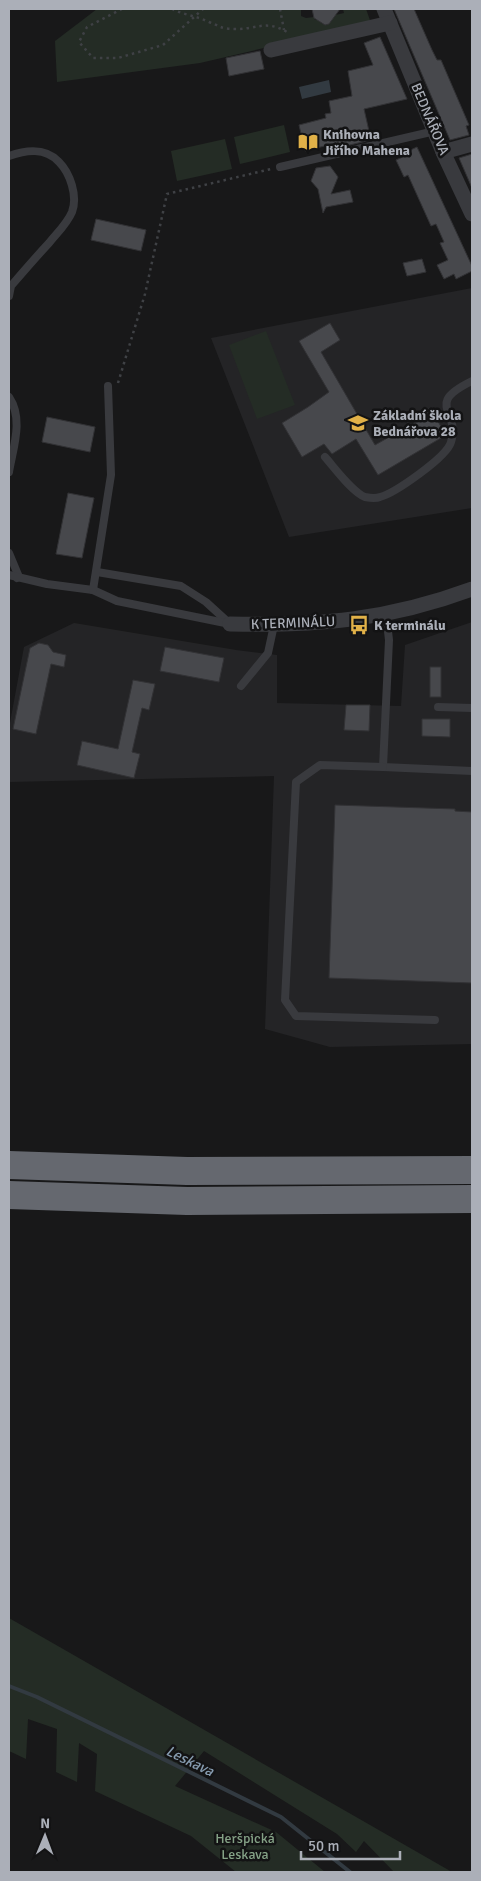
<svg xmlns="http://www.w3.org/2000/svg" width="481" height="1881" viewBox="0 0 481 1881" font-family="Signika,sans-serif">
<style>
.built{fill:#242426}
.green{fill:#242c25}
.water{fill:#323a41}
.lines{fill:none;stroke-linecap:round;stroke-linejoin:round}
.stream{stroke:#323a41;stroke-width:4}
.building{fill:#47484c;stroke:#323235}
.path{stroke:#3f4145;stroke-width:2.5;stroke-dasharray:2.5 4;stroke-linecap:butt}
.lane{stroke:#393a3e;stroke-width:8}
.street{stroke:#393a3e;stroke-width:15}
.highway{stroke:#65686f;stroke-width:28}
.labels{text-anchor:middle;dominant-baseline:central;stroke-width:5;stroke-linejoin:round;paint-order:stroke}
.street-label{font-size:14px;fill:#abafb8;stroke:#131314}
.poi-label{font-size:14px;font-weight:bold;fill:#abafb8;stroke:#131314;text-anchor:start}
.park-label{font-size:14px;fill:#84a186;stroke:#131314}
.water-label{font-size:15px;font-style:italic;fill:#869baf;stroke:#131314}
</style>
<rect width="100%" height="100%" fill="#181819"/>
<g class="built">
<path d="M472,288V508L289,537L211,338Z"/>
<path d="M472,622V1044L330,1047L265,1029L274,776L9,782V728L24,647L74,623L236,650L277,655V703L401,706L405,645Z"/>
</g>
<g class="green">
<path d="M97,9H301V16L306,18L314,17L315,20L320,19V22L325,25L329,24L332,20L331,16L344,13L343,9H366L371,23L200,63L57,82L55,41Z"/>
<path d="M284,125L290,152L240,164L234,137Z"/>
<path d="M225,139L232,169L177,181L171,151Z"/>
<path d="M266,331L295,405L257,419L229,345Z"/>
<path d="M9,1618L452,1872H394L364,1841L356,1852L337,1834L204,1751L175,1786L276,1832L325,1872H236L191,1836L95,1791L97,1754L79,1743L77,1782L56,1772L57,1729L28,1719L26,1759L9,1751Z"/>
</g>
<path class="water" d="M329,80L331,92L302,99L299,87Z"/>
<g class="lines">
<path class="stream" d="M9,1686L37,1697L281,1817L350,1872"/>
</g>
<g class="building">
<path d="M312,9H340L329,24L325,25L314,18Z"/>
<path d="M394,9H414L432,50L437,60H441L469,125L466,126L469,135L450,140Z"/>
<path d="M380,37L407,99L364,109L371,140L337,148L336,143L305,151L299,125L326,118L325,114L331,113L329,101L352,96L348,71L373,65L364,43Z"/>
<path d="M260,51L264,69L229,76L226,58Z"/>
<path d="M417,147L472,266V271L456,279L454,274L444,279L437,265L448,260L440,243L444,242L436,224L431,226L408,175L404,177L396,160L405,156L404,153Z"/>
<path d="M472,154V188L459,158Z"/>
<path d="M330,166L338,177L331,194L350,190L353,202L326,207L323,213L318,189L311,181L316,168Z"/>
<path d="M96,219L146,230L141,251L91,240Z"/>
<path d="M422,259L426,272L407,276L403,263Z"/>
<path d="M330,323L340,340L321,352L375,445L421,419L418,415L430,408L446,435L378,475L356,439L332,454L324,444L302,457L282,423L308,407L329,392L299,341Z"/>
<path d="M47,417L95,427L90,452L42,442Z"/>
<path d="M68,493L94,498L82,558L56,554Z"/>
<path d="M39,643L48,645L53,652L66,655L64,667L51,664L36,734L13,729L30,648Z"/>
<path d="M165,647L224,658L219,682L160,671Z"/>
<rect x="430" y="667" width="11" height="30"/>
<path d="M133,680L155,684L149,710L142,708L132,752L140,754L134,778L77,765L82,741L118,749Z"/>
<path d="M346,705H370L369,731L344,730Z"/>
<path d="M422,719H450V737L422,736Z"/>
<path d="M335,805L455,809V811L472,812V983L329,978Z"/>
</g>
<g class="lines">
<g class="path">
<path d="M122,9L87,27L79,42L93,58H118L163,45L203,9"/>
<path d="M172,9C184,15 197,16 209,22C220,26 221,29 234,29C256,30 265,19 287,32"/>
<path d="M280,9L284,30"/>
<path d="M118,383L145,294L167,194L271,169"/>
</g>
<g class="lane">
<path d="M9,156C26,150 45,147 59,162C70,173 78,196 72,212C67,224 57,233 49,243C36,257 23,272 11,286L9,296"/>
<path d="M280,167L435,131"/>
<path d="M9,397C24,419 13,448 9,472"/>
<path d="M325,457C334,467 352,492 365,497C370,498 375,499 380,497C395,493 447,457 451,442C461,410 423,405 472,381"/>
<path d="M9,553L19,577L17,578"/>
<path d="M97,572L181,586L206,602L229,623"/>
<path d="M9,575L47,584L93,590L117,601L230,624"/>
<path d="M93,590L111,475L108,386"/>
<path d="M386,614L389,640L383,767L472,771"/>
<path d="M241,686L268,653L274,625"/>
<path d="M438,707L472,708"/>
<path d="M383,767L320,765L296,782L285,1000L296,1016L435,1020"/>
</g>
<g class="street">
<path d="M384,9L443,152L472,214"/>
<path d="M271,50L390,23"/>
<path d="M443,152L472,144"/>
<path d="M230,624C319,626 388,620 472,589"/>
</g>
<g class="highway">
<path d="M9,1165L187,1171L472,1170"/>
<path d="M9,1195L187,1201L472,1199"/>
</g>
</g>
<defs>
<symbol id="library-bare" viewBox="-9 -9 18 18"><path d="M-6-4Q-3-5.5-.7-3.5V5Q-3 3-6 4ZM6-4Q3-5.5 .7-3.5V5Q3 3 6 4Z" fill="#e1b148" stroke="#131314" stroke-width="2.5" paint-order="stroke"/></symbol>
<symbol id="school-bare" viewBox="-9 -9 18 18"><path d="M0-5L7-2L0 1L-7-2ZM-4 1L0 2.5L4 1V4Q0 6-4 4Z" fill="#e1b148" stroke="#131314" stroke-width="2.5" paint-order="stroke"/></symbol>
<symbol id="bus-bare" viewBox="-9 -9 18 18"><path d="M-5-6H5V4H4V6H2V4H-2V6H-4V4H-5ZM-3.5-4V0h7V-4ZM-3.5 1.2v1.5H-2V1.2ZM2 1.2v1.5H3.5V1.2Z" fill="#e1b148" stroke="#131314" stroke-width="2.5" paint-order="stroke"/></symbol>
</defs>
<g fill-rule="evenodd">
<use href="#library-bare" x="294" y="128" width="28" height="28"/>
<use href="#school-bare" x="344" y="409" width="28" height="28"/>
<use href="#bus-bare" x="345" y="611" width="28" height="28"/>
</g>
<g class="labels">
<g class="street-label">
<text transform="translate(430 119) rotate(67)">BEDNÁŘOVA</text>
<text transform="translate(293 623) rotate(-2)">K TERMINÁLU</text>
</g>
<g class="poi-label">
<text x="323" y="134">Knihovna<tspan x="323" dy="16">Jiřího Mahena</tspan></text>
<text x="373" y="415">Základní škola<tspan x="373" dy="16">Bednářova 28</tspan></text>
<text x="374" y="625">K terminálu</text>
</g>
<g class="park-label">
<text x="245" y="1838">Heršpická<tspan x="245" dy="16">Leskava</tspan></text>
</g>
<g class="water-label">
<text transform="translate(190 1761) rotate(26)">Leskava</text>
</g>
</g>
<rect width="481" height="1881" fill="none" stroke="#abafb8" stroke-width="20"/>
<g transform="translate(45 1836) rotate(1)" stroke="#131314" stroke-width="4" paint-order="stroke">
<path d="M0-4L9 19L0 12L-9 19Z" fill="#abafb8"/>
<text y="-8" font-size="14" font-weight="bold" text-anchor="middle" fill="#abafb8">N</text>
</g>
<path d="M301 1851v8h99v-8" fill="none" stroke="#abafb8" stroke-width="2.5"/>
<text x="308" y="1851" font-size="15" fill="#abafb8" stroke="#131314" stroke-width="4" paint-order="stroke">50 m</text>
</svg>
